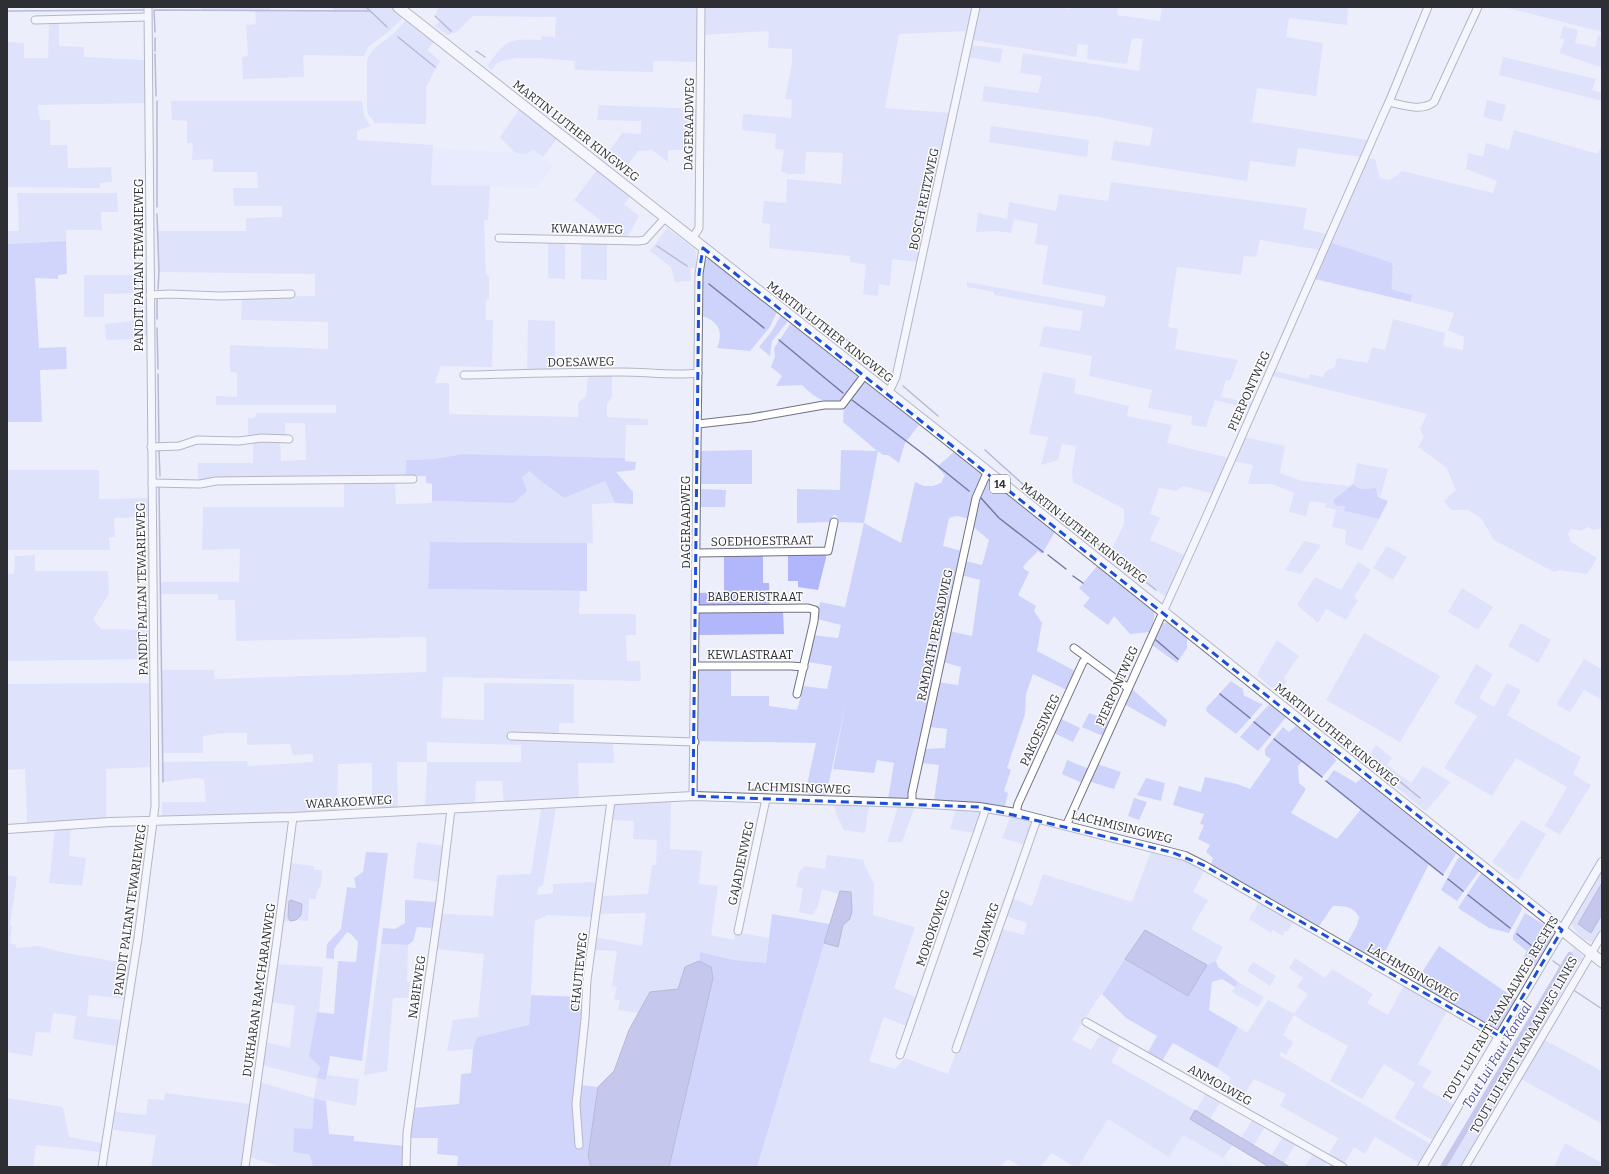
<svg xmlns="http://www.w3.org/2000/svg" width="1609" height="1174" viewBox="0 0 1609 1174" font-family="Bitter,serif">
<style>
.built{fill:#e2e5fe}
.green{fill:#ced3fb;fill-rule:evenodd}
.forest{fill:#b1b7fa}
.water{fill:#9499da;stroke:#7579a8}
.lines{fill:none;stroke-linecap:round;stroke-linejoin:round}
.stream{stroke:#7579a8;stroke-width:1.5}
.canal{stroke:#9499da;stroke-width:6}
.minor-casing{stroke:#707281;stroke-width:9}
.tertiary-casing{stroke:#707281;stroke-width:10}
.primary-casing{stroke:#707281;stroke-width:12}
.minor{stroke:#fff;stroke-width:7}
.tertiary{stroke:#fff;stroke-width:8}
.primary{stroke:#fff;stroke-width:10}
.marked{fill:none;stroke:#1d4ed8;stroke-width:3;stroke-dasharray:8 5;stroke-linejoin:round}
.labels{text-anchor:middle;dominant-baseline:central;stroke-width:3;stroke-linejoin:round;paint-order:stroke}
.shield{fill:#fdfdfd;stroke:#6c6d71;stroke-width:1}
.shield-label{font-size:11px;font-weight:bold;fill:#2e2f35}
.street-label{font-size:12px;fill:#2e2f35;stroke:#fdfdfd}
.water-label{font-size:13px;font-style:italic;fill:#4b4b9a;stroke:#fdfdfd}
</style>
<rect width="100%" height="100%" fill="#edeefc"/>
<g class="built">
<path d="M433,148L528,154L532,149L553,166L536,188L431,185Z"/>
<path d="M1108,1119L1169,1157L1183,1135L1238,1167H1078Z"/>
</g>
<g class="green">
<path d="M201,7H270V11H335L331,7H392L404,17L387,33L368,47L364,56L303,55L304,77L243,79L242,57L248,56L246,25L256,24L255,11H201Z"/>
<path d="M438,7H699L697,62L653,61V72L575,70L574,61C558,60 511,54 498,63C495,64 493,68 491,70L487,66C506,40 509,38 541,40L542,36L555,37L556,17L473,16L457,32L447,35L435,26L441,20L436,15Z"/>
<path d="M704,7H973L969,31L899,34L885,108L951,113L919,262L892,259L890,286L879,284L878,296L863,294L866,265L850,262V256L769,248L770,224L762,223L764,201L786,203L787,179L841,184L843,153L806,152L805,174H788L781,171L784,150L775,149L776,134L742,130L743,114L791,118L792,100L785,99L792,63V49L768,48L769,31L703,35Z"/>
<path d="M979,7H1052L1070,9L1071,7H1118L1117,15L1160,21L1162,7H1348L1347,25L1289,18L1286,37L1323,43L1316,96L1257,88L1252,122L1368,140L1361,157L1298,148L1295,167L1250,161L1247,181L1111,160L1114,141L1150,146L1153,128L1098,117L982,101L984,86L1038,93L1042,76L1020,73L1023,53L1139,71L1143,39L1132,38L1127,64L1087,59L1088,45L1078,44L1076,57L973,40Z"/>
<path d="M1504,7H1602V32Z"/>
<path d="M406,20L435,41L427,50L440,61L426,87V124L375,123L368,114L367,109V60C371,49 379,45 388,38C395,33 400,26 406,20Z"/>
<path d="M49,23H59V46L84,47V57L144,60L145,103L38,105L40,120H50V145H67L68,168L111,167L112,182L100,183V188L7,187V42L24,43V58H48Z"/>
<path d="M1563,26L1578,30L1575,43L1595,47L1598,35L1602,36V67C1587,64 1574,57 1559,53L1565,40L1560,38Z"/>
<path d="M971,45L1003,49L1000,63L968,57Z"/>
<path d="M1503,57L1596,79L1592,90L1602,93V101L1499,75Z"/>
<path d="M1487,100L1506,105L1502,122L1483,117Z"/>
<path d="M171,101H362L364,115L370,126L357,131V140L433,145L431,185L490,186L488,220L484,221L486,275L489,276V299L486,300V320H493L492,367L441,366L435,383H449V414L578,417V403L586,396L588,375H612V397L607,404V417L648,419V425H626L625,458L463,454L434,459L406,460V476L198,481V463H253V442L260,441H280L281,461L306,460L305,423H285V437H248V418H255L256,413H336V405H216V396L237,397V373L230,372V345L328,349V322L241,320L242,297L315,296V274L159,272L158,231H246V218L282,217V206H234L233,188H258L257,172H213V159L192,160L193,143H187V121L172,120Z"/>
<path d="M599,105L698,109L697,127H694V150H668V162L652,150L638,151L622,173L604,159L622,133L641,134V121L597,120Z"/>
<path d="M520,108L558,138L543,157L532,149L528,154L515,153L500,137Z"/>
<path d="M991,126L1089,140L1087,157L989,142Z"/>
<path d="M1514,130L1598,154L1602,144V528L1594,530L1588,527L1581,531L1571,529L1568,534L1571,542L1597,558L1587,574L1560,570L1554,572L1494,540L1481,518L1468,510H1451L1444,501L1456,490L1446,467L1418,447L1424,437L1420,429L1427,414L1272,376L1275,371L1308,379L1310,374L1323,377L1326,371L1335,367L1337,358L1368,363L1372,347L1385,350L1393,319L1445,333L1443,346L1463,350L1464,337L1448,330L1454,313L1411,302L1412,295L1392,289L1391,278L1394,271L1329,242L1367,159H1375L1380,178L1390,180L1402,171L1493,193L1497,181L1466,169L1468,153L1483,157L1486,143L1509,150Z"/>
<path d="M598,169L630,197L624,204L639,216L627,238L597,239L600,220L574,200Z"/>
<path d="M1111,182L1307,208L1303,229L1328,234L1321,250L1260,240L1256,257L1244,256L1241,275L1177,267L1168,327L1178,329L1175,349L1238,360L1230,381L1226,380L1221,397L1253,403L1250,409L1215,400L1206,427L1191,425L1192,416L1148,408L1152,390L1089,376L1092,356L1039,346L1044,326L1080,331L1083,311L994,295V292L967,287V282L1104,307L1106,296L1042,284L1048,246L1035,244L1038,224L1014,219L1011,233L996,231L976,232L978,213L1007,219L1009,202L1056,211L1059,194L1108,201Z"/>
<path d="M17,193H117L118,212H101L102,230H66V241L7,244V231H19Z"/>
<path d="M667,228L695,249L696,253V268H690L691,281L675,282L671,267L650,251Z"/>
<path d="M548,241L565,242V279L548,278Z"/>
<path d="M581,242L607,244V280L581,279Z"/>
<path d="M709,257L777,312L770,327L750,351L717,348C724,331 718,321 702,316L703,264Z"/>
<path d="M84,275H147V293L104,294V317H84Z"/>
<path d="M147,298V336L137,339L106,340L105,324L132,321L131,299Z"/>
<path d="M781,315L788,321L772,341L770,356L759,347L772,331Z"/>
<path d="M528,320L555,321V372L527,371Z"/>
<path d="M791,323L860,378L839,403C822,403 813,396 802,385L776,386L782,376L771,367L775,356L774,348Z"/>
<path d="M1043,372L1076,379L1074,393L1129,406L1127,416L1172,425L1167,443L1229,458L1213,494L1184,486L1176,491L1159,488L1150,514L1160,518L1150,540L1185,555L1168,593L1164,596L1110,553L1124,524V509L1073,482L1072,472L1076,446L1062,444L1058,460L1041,465L1048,437L1029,434Z"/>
<path d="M864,380L919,425L905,443L899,463L888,455H883L878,451L864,523L901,543L915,482L924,486H933L941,483L945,475L937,467L955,451L984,475C974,487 973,504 970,519L957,516L949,518L943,546L962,551L910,801L888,799L894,763L877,760L874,773L833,769L846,703L826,796L805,794L816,743L697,741L698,669H731V696H769V706L797,710L804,686L827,689L832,666L808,662L813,635L838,638L841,625L817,619L820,602L845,607L864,523L839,522L836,515H833L831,522L797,523V489L840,490L841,450L877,451L843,422L844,405Z"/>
<path d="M1244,437L1285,446L1280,473L1302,481L1350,486L1333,500L1345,506L1344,511L1379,519L1362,551L1345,544L1346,530L1332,527L1336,510L1325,507L1326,503L1310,501L1306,516L1289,512L1294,493L1272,484H1248L1253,465L1233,461Z"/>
<path d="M752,450V484H699L700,451Z"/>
<path d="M1357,463L1388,469L1380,498L1376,488L1360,489L1353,484Z"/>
<path d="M7,470H99V499L148,498L149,517L114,518L115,537H109L110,550H7Z"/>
<path d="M531,471L539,480L564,498L605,481L615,503L592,504L593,543L430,542L428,589L580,591L579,614H636V635H626L627,661H640L641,681L443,677L441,718L484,720V683L574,684V723H559V734H563V742L613,744L614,763H578L579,800L504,803L502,781H476L475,804L425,807L427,762H397L398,808L372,809V763L338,764L337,812L166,819L162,817V802H206L204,779L194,778L163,782L162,762L247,761L248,766L313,762V754L293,755L290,744L247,745V733C232,732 218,733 203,736V753H162L161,670H214L215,679L426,672V637L236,641L235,600H218V594H161V582H239L240,549L202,550L203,507H344V483L395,482L396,504L431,503L432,501L514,503L521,477ZM427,742L521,745V762H427Z"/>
<path d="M988,479L1055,532L1042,554L1038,551C1033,557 1026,561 1023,568L1029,572L1018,595L1036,606L1034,611L1042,623L1037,651L1075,671L1067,690L1033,674L1026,694L1025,714L1007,768L1011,770L1004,791L1008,793L1004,810L934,801L939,765L921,763L924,749L945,748L947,729L929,727L938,682L958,685L961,667L943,662L949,631L972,636L980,580L961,575L965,561L982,565L989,540L972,526L977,503Z"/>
<path d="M699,489L726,490L725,507H700Z"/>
<path d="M1304,541L1321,545L1301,574L1285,570Z"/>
<path d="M1387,546L1407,557L1393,580L1373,568Z"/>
<path d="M35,555V571H108L109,594L93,619L101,629L149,630L150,659L8,661L7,574H14L15,556Z"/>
<path d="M1358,562L1371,570L1354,597L1358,600L1346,620L1326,609L1318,623L1297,605L1315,577L1341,590Z"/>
<path d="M1098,565L1153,609C1156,617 1153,624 1149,632L1130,634L1114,616L1108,625L1083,606L1090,598L1079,588Z"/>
<path d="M1462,588L1493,607L1478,630L1448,612Z"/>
<path d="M1163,623H1168L1187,637V648L1177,663L1152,645L1159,625Z"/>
<path d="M1521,623L1551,640L1538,663L1508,646Z"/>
<path d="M1364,633L1440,676L1400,742L1326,700Z"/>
<path d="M1277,640L1299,656L1284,678L1287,681L1281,690L1277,693L1258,676V672Z"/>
<path d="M1584,659L1602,669V700L1584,690L1570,712L1556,705Z"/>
<path d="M1476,664L1493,674L1479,698L1494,707L1507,683L1521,690L1507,715L1581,757L1573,774L1591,785L1560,835L1545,826L1567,787L1516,758L1492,796L1444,768L1477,716L1454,703Z"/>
<path d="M1231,681L1243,689L1244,696C1251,698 1255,702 1263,704L1236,734L1207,712L1206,708Z"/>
<path d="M149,683L150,767L106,769V820L27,825L25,769L7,770V684Z"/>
<path d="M1131,688L1167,720L1165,727L1124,704Z"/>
<path d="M1271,702L1287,716L1258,751L1240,737Z"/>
<path d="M1089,713L1110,721L1103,736L1082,727Z"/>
<path d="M1061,719L1080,728L1073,742L1054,733Z"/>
<path d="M1296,726C1305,733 1333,750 1336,761L1322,777L1302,762L1298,766L1299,783L1306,789L1291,813L1337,839L1361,809L1326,781L1334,770L1356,783L1362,778L1456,854L1443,875L1429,864L1379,964L1346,945L1357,925L1359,917C1353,906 1345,906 1333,906L1317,929L1210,867L1213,858L1206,852L1210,845L1198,839L1204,825L1200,824L1204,814L1173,805L1179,786L1201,792L1205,777L1237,784L1250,789L1271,759L1265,755V749L1283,727L1289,732Z"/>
<path d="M1376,745L1392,758L1387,765L1411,783L1423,766L1451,782L1426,811L1367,764V759Z"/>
<path d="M1067,760L1089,769L1082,783L1062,774Z"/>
<path d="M1097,764L1121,772L1114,789L1088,781Z"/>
<path d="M1146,778L1165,783L1161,801L1137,795Z"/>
<path d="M1134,798L1147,802L1139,820L1128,816Z"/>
<path d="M671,801L670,849L702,851L699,884L718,886L711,935L734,940L735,932L769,938L766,963L735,960L700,952L699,961L685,968L678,989L650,992L639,1013L618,1010L620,1000L614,999L617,987L612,986L617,951L595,950L596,937L642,946L646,913L599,914L601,896L648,894L652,865H656L657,840L633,839L634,821L612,820L614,803Z"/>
<path d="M835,804L869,806L865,833L843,830C842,820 833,816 835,804Z"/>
<path d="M898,806L915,807L902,842H887Z"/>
<path d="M556,808L543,885L538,888L537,895L553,893V884L597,882L594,917L548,915L535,921L529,1025L477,1037L473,1049L447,1051L453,1020L478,1017L484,954L437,949L442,914L493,916L497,875L531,874L541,809Z"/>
<path d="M956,809L981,811L982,812L974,833L950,829Z"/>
<path d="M1011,815L1033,820L1034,823L1026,845L1002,838Z"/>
<path d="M1522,820L1546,834L1518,881L1492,862Z"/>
<path d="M71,827L69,856L86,858L82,886L49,883L55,829Z"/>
<path d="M417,842L445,846L440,882L413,878Z"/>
<path d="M1151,851L1183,858L1204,871L1193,892L1208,900L1191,929L1223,947L1216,961L1207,965L1145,931C1120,967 1094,1002 1072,1040L1091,1050L1101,1033L1121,1044L1111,1062L1195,1110L1190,1119L1233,1145L1223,1158L1183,1135L1169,1157L1108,1119L1078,1167H1074L1052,1153L1040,1167H1021L1008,1159L1000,1167H757L824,943L838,947L843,925L850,919L840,891L839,894L822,889L818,906L812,915L799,912L803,888L796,887L799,872L805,866L825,869L827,855L864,860V864L874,884L873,915L915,927L894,988L918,998L908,1027L884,1017L869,1061L895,1069L905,1058L948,1074L1002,929L1024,935L1027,923L1006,916L1012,898L1032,906L1043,874L1132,902Z"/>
<path d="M1461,857L1479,871L1457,901L1441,890L1458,858Z"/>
<path d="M290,863L314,866V870H322L321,885L317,891L316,899H309L308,921L296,920L301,915L288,917L290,921L282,922Z"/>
<path d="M1602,868V883L1578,923L1591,933L1602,914V929L1594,942C1585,942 1572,931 1572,921Z"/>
<path d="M1482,872L1518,899L1522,909L1509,933L1489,928L1458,908Z"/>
<path d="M7,875L17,877L10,925L12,926L10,943L16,945V948L39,946L61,952L130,964L125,999L89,995L87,1016L121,1020L118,1046L73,1039L76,1016L53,1013L50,1033L36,1032L32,1056L7,1052Z"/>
<path d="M1259,902L1294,922L1287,932L1285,931L1283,936L1273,930L1271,933L1249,919Z"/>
<path d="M1525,913L1548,927L1553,940L1536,967L1523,958L1527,951L1513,940V936Z"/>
<path d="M381,944L408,945L407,982H410L408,998H393L387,1071L364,1075Z"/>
<path d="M1439,946L1517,1000L1497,1030L1495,1031L1415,983Z"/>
<path d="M1574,948L1582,955V960L1579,962L1499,1105L1462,1167H1443L1558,977Z"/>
<path d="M1295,958L1325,978L1332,969L1373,994L1367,1003L1388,1015L1404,985L1448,1009L1418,1064L1432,1071L1422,1087L1454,1105L1433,1140L1394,1118L1415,1083L1384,1064L1362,1099L1330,1081L1348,1046L1304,1022L1294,1015L1283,1035L1293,1042L1286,1055L1281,1052L1279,1055L1429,1143V1147L1419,1163L1375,1137L1365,1154L1354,1147L1345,1163L1329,1154L1338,1138L1280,1106L1286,1094L1254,1079L1238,1104L1222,1095L1231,1078L1217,1068L1238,1027L1247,1033L1268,1000L1294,1014L1308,994L1297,987L1303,978L1289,968Z"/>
<path d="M1253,962L1276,976L1270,986L1247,971Z"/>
<path d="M277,964L323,967L319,1012H318L320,1067L317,1078L326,1080L327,1075L359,1079L356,1106L314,1098L312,1129L294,1128L293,1152L311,1155L313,1167H282L249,1157L259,1082L314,1098L317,1079L262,1065L266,1042L290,1048L295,1006L272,1002Z"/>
<path d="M1238,982L1264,997L1258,1007L1232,992Z"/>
<path d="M1543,1039L1602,1071V1124L1521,1079Z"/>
<path d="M165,1093L251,1104L242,1167H151L156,1135L113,1130L115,1112L146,1115L148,1099L164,1100Z"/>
<path d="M1206,1093L1221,1101L1210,1119L1196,1111Z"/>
<path d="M7,1098L63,1107L69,1137L101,1143V1152L36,1145L33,1167H7Z"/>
<path d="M1252,1120L1265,1127L1254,1145L1241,1138Z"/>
<path d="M1282,1138L1295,1145L1284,1163L1271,1156Z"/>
<path d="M1565,1143L1602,1163V1167H1554Z"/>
<path d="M1313,1154L1327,1162L1324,1167H1305Z"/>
</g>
<g class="forest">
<path d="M66,241L67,274L58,275V279L35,278L39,348L66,347L67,369L40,370L42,422H7V244Z"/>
<path d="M1329,242L1392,263C1394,272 1391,280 1392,289L1412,295L1411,302L1315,279Z"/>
<path d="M463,454L625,458V461L636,462L635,470L616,472L633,492V504L615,503L605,481L564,498L539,480L530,471L522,477L527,491L514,503L432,501V484L426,483V476H406V460L434,459Z"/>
<path d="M1353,484L1360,489L1376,488L1378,497L1388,501L1379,519L1344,511L1345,506H1336L1333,500Z"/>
<path d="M430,542L587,543V591L428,589Z"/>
<path d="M763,553V583H769L770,605L698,606V593L724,592V555Z"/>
<path d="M788,554H826V558L818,590L798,587V581H788Z"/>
<path d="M698,611H783L784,634L699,635Z"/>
<path d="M366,852L388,853L362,1061L330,1056L326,1080L317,1078L320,1067L309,1056L317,1012L334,1014L338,961L356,962L358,942L351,934L347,932L334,949V959L326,958L327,944L341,929L347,887L356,888L354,878L363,872Z"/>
<path d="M405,900L437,902L433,928L417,927L413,941L408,945L381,944L383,928L395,929L405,923Z"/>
<path d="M772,914L830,924L757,1167H669L713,978L711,967L699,961L700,952L735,960L766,963Z"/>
<path d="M1125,959L1188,996L1207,965L1216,961L1218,967L1238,982L1235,987L1222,979L1212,982L1209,1010L1238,1027L1217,1068L1173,1043L1162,1061L1148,1052L1157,1036L1126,1018L1102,994Z"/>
<path d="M531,995L583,997L573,1104H578L580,1085L598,1087L588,1156L591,1167H457L458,1156L437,1154L438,1138H410L413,1108L459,1104L461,1074L471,1073L473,1049L477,1037L529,1025Z"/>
<path d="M314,1098L326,1101L329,1134L354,1136V1141L404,1146L402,1167H313L310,1155L293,1152L294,1128L312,1129Z"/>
</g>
<g class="water">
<path d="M1602,883V914L1591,933L1578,924Z"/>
<path d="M840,891L851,892L852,911L850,919L843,925L838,947L824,943Z"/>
<path d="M291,900L302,904L301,915L296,920L290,921L288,917L289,901Z"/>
<path d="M1145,930L1207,965L1188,996L1125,959Z"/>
<path d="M699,961L711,967L713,978L669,1167H591L588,1156L598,1087L614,1071L629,1030L650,992L678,989L685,967Z"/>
<path d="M1195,1110L1290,1167H1269L1190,1119Z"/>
</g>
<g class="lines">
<g class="stream">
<path d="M366,7L387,27"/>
<path d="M7,11L143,10"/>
<path d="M435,16L451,31"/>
<path d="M155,32L154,10L370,11"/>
<path d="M398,37L435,67"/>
<path d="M155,38V51"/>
<path d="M476,51L485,57"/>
<path d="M155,54L156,96"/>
<path d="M157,101V207"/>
<path d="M605,153L629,171"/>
<path d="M157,214L159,272L158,289"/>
<path d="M657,246L687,266"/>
<path d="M709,284L764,328"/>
<path d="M157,299V319"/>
<path d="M804,305L827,324"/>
<path d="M157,328L158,369"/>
<path d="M837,332L888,375"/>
<path d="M779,340L843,393"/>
<path d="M158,374L159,442"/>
<path d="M903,386L938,416"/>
<path d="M852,400L922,453L969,491"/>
<path d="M985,450L1035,495L1156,590"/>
<path d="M159,451L160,476"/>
<path d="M159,487L163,782"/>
<path d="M981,498L999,518L1043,552"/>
<path d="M1048,555L1066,569"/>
<path d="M1073,576L1083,583"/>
<path d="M1156,640L1178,659"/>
<path d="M1220,694L1250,718"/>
<path d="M1320,716L1420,798"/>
<path d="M1254,722L1270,735"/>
<path d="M1274,739L1322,777"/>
<path d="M1326,781L1443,875"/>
<path d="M1448,879L1463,891"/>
<path d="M1468,895L1510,928"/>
<path d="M1517,934L1537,950"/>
<path d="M1553,961L1563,968"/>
<path d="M1558,977L1564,981"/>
<path d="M1575,991L1602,1009"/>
</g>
<path class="canal" d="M1443,1167L1570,955"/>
<defs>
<g id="minor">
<path d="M35,20L147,17"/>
<path d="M1389,102L1428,7"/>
<path d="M499,238L639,241L645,240L665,218"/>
<path d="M692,239L699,228L701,7"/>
<path d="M150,295L170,294L220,296L291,294"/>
<path d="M464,375C517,374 569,372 622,372C648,372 673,376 698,373"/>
<path d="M888,394L896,377L976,7"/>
<path d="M698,424L751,418L824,405H842L864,376"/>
<path d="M151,447L179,446L197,440L239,441L261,438L289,439"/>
<path d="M152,483L200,484L216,481L413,479"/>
<path d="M697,553L828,551L834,522"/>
<path d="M696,609L808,608L815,610L814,621L797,694"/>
<path d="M1074,648L1128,688"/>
<path d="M695,666H791L804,667"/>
<path d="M511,736L695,742"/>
<path d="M693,796L699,274L703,248"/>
<path d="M912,803V793L976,498L987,473"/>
<path d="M1016,813L1018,804L1083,662L1087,658"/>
<path d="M1066,826L1207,515L1383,115L1389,102C1403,105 1422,112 1434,102L1478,7"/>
<path d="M738,931L766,799"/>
<path d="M1086,1022L1343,1167"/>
<path d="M956,1049L1037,819"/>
<path d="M900,1055L986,808"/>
<path d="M579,1145L576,1104L585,1019L587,980L611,801"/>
<path d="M102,1167L138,938L155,806L148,7"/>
<path d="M245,1167L277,940L293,817"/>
<path d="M406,1167L407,1133L440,901L451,809"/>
<path d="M1465,1167L1602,935"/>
</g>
<g id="tertiary">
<path d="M7,829L110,822L293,817L693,796L912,803L979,807L1016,813L1185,856L1203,865L1499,1036"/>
<path d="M1422,1167L1602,862"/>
</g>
<path id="primary" d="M398,7L938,432L1602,962"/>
</defs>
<use href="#minor" class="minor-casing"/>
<use href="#tertiary" class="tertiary-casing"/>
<use href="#primary" class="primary-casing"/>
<use href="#minor" class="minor"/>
<use href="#tertiary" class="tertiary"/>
<use href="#primary" class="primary"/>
</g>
<path d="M0 0H1609V1174H0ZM703,248L1562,930L1499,1036L1203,865L1171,852L979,807L693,796L699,274Z" fill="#edeefc" fill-opacity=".55" fill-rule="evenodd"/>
<path class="marked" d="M703,248L1562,930L1499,1036L1203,865L1171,852L979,807L693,796L699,274Z"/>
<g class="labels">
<rect class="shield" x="990" y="475" width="20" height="18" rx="3"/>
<g class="shield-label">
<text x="1000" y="484">14</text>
</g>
<g class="street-label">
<text transform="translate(689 124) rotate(-89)">DAGERAADWEG</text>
<text transform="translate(576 131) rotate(38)">MARTIN LUTHER KINGWEG</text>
<text transform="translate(924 199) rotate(-78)">BOSCH REITZWEG</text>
<text transform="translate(587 229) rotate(1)">KWANAWEG</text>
<text transform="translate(139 265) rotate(-90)">PANDIT PALTAN TEWARIEWEG</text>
<text transform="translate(830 332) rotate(38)">MARTIN LUTHER KINGWEG</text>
<text transform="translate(581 362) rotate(-1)">DOESAWEG</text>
<text transform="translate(1249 391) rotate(-66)">PIERPONTWEG</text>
<text transform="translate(686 522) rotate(-90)">DAGERAADWEG</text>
<text transform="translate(1084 533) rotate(38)">MARTIN LUTHER KINGWEG</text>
<text transform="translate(762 541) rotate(-1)">SOEDHOESTRAAT</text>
<text transform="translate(142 589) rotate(-91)">PANDIT PALTAN TEWARIEWEG</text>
<text x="755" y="597">BABOERISTRAAT</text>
<text transform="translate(935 635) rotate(-78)">RAMDATH PERSADWEG</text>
<text x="750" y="655">KEWLASTRAAT</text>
<text transform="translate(1117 686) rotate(-66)">PIERPONTWEG</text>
<text transform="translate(1040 730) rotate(-65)">PAKOESIWEG</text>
<text transform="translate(1337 735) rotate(39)">MARTIN LUTHER KINGWEG</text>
<text transform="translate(799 788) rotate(2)">LACHMISINGWEG</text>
<text transform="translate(349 802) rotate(-3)">WARAKOEWEG</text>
<text transform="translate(1122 827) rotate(14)">LACHMISINGWEG</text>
<text transform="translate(741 863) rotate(-78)">GAJADIENWEG</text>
<text transform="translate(130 910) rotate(-82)">PANDIT PALTAN TEWARIEWEG</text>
<text transform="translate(933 928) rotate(-71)">MOROKOWEG</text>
<text transform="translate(986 930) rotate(-71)">NOJAWEG</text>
<text transform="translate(579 972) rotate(-84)">CHAUTIEWEG</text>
<text transform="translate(1413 973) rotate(30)">LACHMISINGWEG</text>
<text transform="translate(417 987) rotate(-82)">NABIEWEG</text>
<text transform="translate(259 990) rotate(-82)">DUKHARAN RAMCHARANWEG</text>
<text transform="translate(1501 1008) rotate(-59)">TOUT LUI FAUT KANAALWEG RECHTS</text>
<text transform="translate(1524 1045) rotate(-60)">TOUT LUI FAUT KANAALWEG LINKS</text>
<text transform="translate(1220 1085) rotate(29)">ANMOLWEG</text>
</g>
<g class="water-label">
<text transform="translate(1497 1055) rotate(-59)">Tout Lui Faut Kanaal</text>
</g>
</g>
<rect width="1609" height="1174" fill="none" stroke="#2e2f35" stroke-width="16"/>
</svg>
